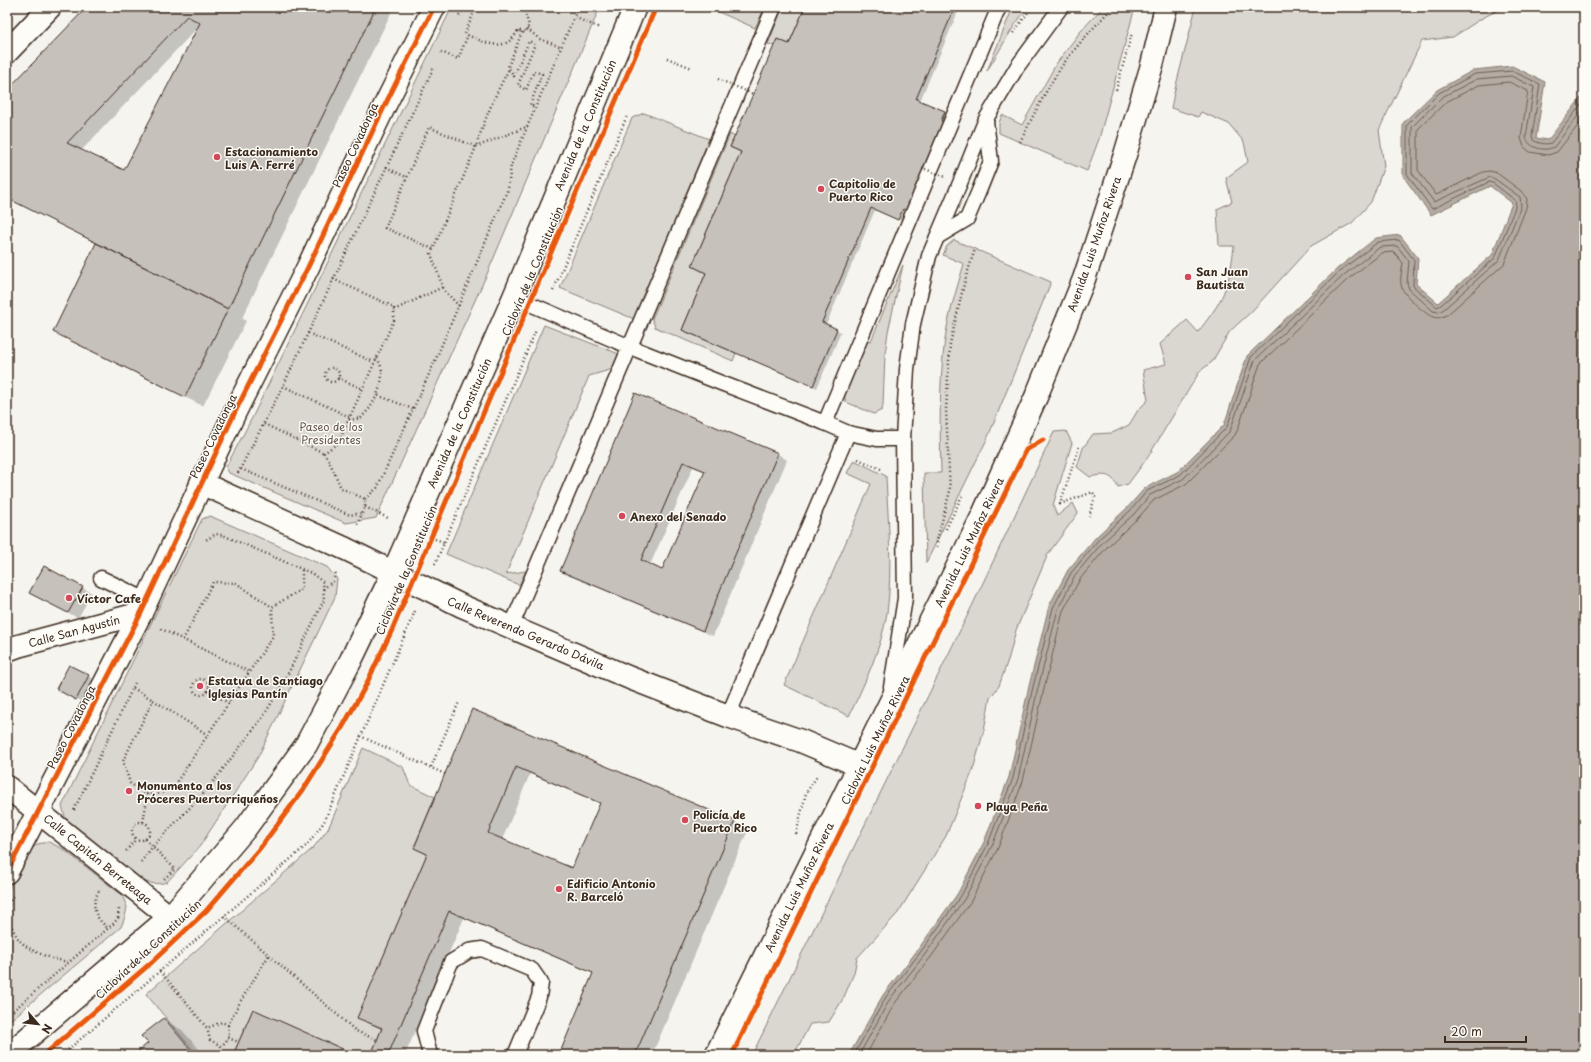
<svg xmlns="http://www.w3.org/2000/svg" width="1591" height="1062" viewBox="0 0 1591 1062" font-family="'Playpen Sans',sans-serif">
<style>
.green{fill:#dad6d0;stroke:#8a8077}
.water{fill:#b4aca4;stroke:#84786e}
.shadow{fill:#0003;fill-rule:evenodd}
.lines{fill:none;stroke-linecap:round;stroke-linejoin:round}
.shore{stroke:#6b5e54;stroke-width:1}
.building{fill:#c7c1bb;stroke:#3b2a1e;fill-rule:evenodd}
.service-casing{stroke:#3b2a1e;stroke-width:17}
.minor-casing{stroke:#3b2a1e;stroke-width:25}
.tertiary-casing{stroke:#3b2a1e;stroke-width:25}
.primary-casing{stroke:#3b2a1e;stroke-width:25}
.path{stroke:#3b2a1e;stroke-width:2.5;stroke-dasharray:1 3;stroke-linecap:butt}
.service{stroke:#fdfcf7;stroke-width:14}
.minor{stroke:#fdfcf7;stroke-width:22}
.tertiary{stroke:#fdfcf7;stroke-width:22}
.primary{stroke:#fdfcf7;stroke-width:22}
.path-bridge{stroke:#3b2a1e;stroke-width:2.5;stroke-dasharray:1 3;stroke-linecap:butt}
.cycleway-casing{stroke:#fdfcf7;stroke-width:8}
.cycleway{stroke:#e8590c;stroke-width:5}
.poi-dot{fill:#d1495b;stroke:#fdfcf7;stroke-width:1.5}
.labels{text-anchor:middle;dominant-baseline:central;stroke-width:3;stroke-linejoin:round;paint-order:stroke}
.street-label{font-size:11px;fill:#3b2a1e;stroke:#fdfcf7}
.poi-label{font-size:11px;font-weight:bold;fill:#3b2a1e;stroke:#fdfcf7;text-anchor:start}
.park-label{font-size:11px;fill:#63554a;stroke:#fdfcf7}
</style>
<rect width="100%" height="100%" fill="#f5f4ee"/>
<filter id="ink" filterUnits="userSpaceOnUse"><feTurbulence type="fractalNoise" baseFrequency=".025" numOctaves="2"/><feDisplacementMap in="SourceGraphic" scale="8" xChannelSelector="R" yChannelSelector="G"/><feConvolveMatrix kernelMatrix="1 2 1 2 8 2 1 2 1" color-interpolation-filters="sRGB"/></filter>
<g filter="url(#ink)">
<g class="green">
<path d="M452,7H600L487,274L376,518L346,523L229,473L226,467L252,418Z"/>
<path d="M707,7H765L755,28Z"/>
<path d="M783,7H805L789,44L777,39L774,46L768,44Z"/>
<path d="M1013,7H1028L1014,26L987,71Z"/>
<path d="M1103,7H1135L1099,139L1087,171L999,133V123L1002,115L1022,125L1056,64L1080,32Z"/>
<path d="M1196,7H1505L1484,17L1453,37L1422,41L1379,130L1384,166L1371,202L1352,223L1311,246L1250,313L1230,331L1212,362L1200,371L1148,457L1128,484L1118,487C1111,473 1104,474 1090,477L1077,467L1083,448L1093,434L1112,433L1129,425L1138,410L1148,400L1143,370L1166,364L1160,344L1187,320L1198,332C1207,320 1218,307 1224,292C1230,278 1232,262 1234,246H1219L1217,209L1232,202L1226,178L1248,162L1244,142L1229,124L1201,112L1198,117L1171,108L1174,93Z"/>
<path d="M644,113L709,139L634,319L560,288L632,118Z"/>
<path d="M730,134L735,137L730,147L741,152L692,266L706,273L682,330L736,353L733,361L655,327L652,319Z"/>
<path d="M954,240L1051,282L988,437L926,563L924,473H941C940,431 939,389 944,347C947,319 956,291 964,264L943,255L947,246Z"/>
<path d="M903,265L888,332L885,354L883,405L882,410L874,414L846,402L844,395L868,340L871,341Z"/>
<path d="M544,325L619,354L613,369L589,376L506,574L526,571L519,585L446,554Z"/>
<path d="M1066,431L1072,443L1053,505L1057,516L1073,503L1078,513L1048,554L1016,630L1009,657L999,686L990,698L984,730L973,770L946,836L898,913L857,958L854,973L844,997L829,1022L810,1024L797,1049L801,1055H752L973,604L1054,432Z"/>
<path d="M854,460L886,476C888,521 893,568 887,613C881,649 865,683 849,716L784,685L871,484L847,473Z"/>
<path d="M210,516L327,567L337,579L335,597L258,757L200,846L167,882C157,885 149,884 140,879L74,827L65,817L62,806L202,519Z"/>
<path d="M363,748L403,767L410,785L435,797L414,847L427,854L358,1018L382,1028L371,1055H356L253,1010L233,1055H197L146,994L313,848L328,829Z"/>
<path d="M49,842L63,849L122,895L127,907L125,917L121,927L7,1023V893L28,853L37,844Z"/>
</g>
<path class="water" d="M1512,66L1545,82L1536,138L1548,140L1584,94V1055H849L883,995L919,948L958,893L984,842L1009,777L1029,686L1049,606L1068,570L1096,537L1128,507L1145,488L1177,472L1224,425L1247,356L1338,268L1376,238L1400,235L1418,258L1416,284L1438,303L1492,255L1512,203L1490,186L1431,215L1403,176V123L1437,90L1474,70Z"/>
<g class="shadow">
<path d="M89,7H394L242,318L246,321L203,406L72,342L54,332L97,243L7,198V92ZM198,27L124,172L81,151Z"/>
<path d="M806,7H960L920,101L949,114L903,221L875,210L826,325L841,332L817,388L683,330L707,273L790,46Z"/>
<path d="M635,394L778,454L787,460L713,636L570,576L561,571ZM693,467L705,472L663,571L650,565Z"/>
<path d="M44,567L92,593L78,618L40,598Z"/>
<path d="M7,579L11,582L7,586Z"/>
<path d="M70,666L93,679L81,701L62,691Z"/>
<path d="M473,710L734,822L748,830L652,1055H560L594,974L464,918L405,1055H372L382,1030L359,1017L428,855ZM530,774L601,804L573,870L502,840Z"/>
<path d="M164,1020L182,1030L204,1055H136L149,1043Z"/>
</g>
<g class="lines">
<g class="shore">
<path d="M854,1055L886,997L922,950L961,896L988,844L1013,778L1033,687L1053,608L1071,573L1099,539L1131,510L1147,491L1180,475L1227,427L1251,357L1340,271L1378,242L1399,240L1414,260L1413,286L1437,307L1441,305L1495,258L1516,205L1515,200L1493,183L1489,182L1432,209L1407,174V125L1439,93L1475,74L1512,71L1540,84L1532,136L1533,140C1537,143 1546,145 1551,143L1584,101"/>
<path d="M859,1055L890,999L926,953L965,898L992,846L1018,779L1038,688L1058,609L1075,575L1102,543L1134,514L1150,495L1183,479L1230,431L1255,360L1344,275L1380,247L1397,246L1409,261L1407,283L1409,289L1433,311L1439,312L1444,309L1499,260L1521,206L1520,197L1495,179L1490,177L1434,202L1412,173V127L1442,97L1477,79L1511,76L1534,87L1526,137C1528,148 1545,152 1554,147L1584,108"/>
<path d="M866,1055L895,1003L931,957L971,901L998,848L1023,781L1044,689L1063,611L1080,579L1107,547L1138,518L1154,500L1186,484L1235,435L1238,429L1260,364L1348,279L1382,253L1394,252L1403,263C1402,271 1399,280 1402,288C1404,295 1426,315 1433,317C1438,319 1443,317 1448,314L1504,264L1526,208L1527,199L1521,191L1497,173L1490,171L1483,172L1436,195L1418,170V129L1446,102L1479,85L1509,82L1528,91L1521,138L1524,147L1530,152L1548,155L1557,152L1584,118"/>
</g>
</g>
<g class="building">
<path d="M87,7H376L228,309L7,198V90ZM187,16L200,23L124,170L67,143Z"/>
<path d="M805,7H955L916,99L945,111L941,121L944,122L907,211L903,209L898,220L871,208L822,322L837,329L813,386L682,330L706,273L692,266L741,152L730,147L777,39L789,44Z"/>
<path d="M96,243L228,309L185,397L53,332Z"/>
<path d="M635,393L778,453L703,631L560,571ZM683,462L705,471L662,570L641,560Z"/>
<path d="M44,566L83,587L68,613L29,593Z"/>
<path d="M69,665L89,675L76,700L56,689Z"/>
<path d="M472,709L735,821L635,1055H559L593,973L449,911L388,1055H371L382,1028L357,1018L427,854L414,848ZM516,767L600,803L572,868L488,833Z"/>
<path d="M253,1009L356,1055H233Z"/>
<path d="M164,1018L195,1055H134L148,1043L141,1036Z"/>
</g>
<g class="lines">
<defs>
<g id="service">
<path d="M937,237L967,219L979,191L991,161L986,121"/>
<path d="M514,297L630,347L721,383L825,423L848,433L877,439H903"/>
<path d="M825,423L999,7"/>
<path d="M101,578L146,600"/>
<path d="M511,627L774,7"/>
<path d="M891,687L905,598L903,439L907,369L913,324L929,256L960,183L986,119L1017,67L1061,7"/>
<path d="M728,716L848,433"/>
<path d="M430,1055L424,1031L451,962L469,951L482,949L532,970L541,983L539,997L515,1055"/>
</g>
<g id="minor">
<path d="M7,52L50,7"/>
<path d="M201,483L346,549L462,606L630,678L728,716L801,741L860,766"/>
<path d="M7,650L18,646L141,613"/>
<path d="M7,787L170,917"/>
</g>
<path id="tertiary" d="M7,872L141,613L235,412L308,267L385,105L434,7"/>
<g id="primary">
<path d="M8,1055L170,917L245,829L306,745L351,660L393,573L514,297L635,7"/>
<path d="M716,1055L982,517L1036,397L1084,279L1125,155L1152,65L1166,7"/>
</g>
</defs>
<use href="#service" class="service-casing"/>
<use href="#minor" class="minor-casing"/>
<use href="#tertiary" class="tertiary-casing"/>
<use href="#primary" class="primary-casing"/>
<g class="path">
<path d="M476,7L465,34C484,42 506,55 518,30L525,33L529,25L525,14L526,7"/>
<path d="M578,7L574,17L600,28"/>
<path d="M459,16L463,7"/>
<path d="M527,29L540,39L561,47"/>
<path d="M522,32L508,67L514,76L529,41L535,44L518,85L526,90L534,71L542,74L530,105L535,107"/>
<path d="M1013,33L1032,7"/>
<path d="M441,52L458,59L468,35"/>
<path d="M667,58L692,68"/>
<path d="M1116,90L1132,33"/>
<path d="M1020,142C1033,116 1046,90 1062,66C1077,45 1095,26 1113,7"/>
<path d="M386,167L406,177"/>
<path d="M433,249L385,228L429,127L476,147C484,120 496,93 509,69"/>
<path d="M333,279L394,307V320L338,443L324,453L331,465L341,488L365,499V507L356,527"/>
<path d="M553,291L627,116"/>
<path d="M459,306L444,290L431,254L476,147L526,127"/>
<path d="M394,310L443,287"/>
<path d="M308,333L374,362"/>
<path d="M377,358C385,370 382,381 377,395L413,409"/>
<circle cx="332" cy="375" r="7"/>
<path d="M338,378L363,389"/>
<path d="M283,386L350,417"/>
<path d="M349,420L361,418L370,408L377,395"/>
<path d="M264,424L324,453"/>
<path d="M1079,447L1060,504L1093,492L1095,497L1089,516"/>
<path d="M858,459L883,470"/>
<path d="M241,469L350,515L362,513"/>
<path d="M238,473L283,386L434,67"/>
<path d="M365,499L377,488L435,361L508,189L511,165L574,17"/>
<path d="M365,507L390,519"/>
<path d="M946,529L962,496"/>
<path d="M435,539L444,542"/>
<path d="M937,547V540L950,491L946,410L950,344L964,284L975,249"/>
<path d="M435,564L536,330"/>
<path d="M323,589L333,581L336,572"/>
<path d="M161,629L250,672"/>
<path d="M183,640L213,582L236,583L272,607"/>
<circle cx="201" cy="687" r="8"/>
<path d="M133,688L153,700"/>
<path d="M207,691L229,703"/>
<path d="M208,735L153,700L123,761L130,783L145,794L154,795L172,789L273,636L272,607L302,589V569"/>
<path d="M360,736L445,774"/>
<path d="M431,767L459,702"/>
<path d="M74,810L135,683"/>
<circle cx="141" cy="831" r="9"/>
<path d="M143,822L148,794"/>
<path d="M796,834L806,793L818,775"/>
<path d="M145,839L175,869L164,879"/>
<path d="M126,851L136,839"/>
<path d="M141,862L153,846L206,791L263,717L284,682L324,600L323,582L311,573L225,536L216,534L204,541"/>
<path d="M99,891C90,906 95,918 108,928"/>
<path d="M7,908L13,895"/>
<path d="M7,912C10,922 13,932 20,941C30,952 55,960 69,962"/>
<path d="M224,916L356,1031L377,1040"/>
<path d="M160,971L207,1028L222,1022L228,1025L240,1002L269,955"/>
<path d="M7,1016L113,924L118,918L119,909"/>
<path d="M207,1028L210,1040L221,1046C229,1040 230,1034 228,1025"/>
<path d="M228,1038L239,1042"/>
<path d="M62,1055L307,845L324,822L415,611"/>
<path d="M688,1055L691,1048"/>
</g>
<use href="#service" class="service"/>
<use href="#minor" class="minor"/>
<use href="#tertiary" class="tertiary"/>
<use href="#primary" class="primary"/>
<g class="path-bridge">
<path d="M718,79L753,94"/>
<path d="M925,169L946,177"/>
</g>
<defs>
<g id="cycleway">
<path d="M7,872L141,613L235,412L308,267L385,105L434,7"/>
<path d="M44,1055L152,962L206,911L260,848L303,790L342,728L365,687L392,630L552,250L656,7"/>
<path d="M732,1055L1026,450L1043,440"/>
</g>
</defs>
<use href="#cycleway" class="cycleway-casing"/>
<use href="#cycleway" class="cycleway"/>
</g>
</g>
<g class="poi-dot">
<circle cx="217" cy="157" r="4"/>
<circle cx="821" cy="189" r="4"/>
<circle cx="1188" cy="277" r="4"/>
<circle cx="622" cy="516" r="4"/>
<circle cx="69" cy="598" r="4"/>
<circle cx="200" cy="686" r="4"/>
<circle cx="129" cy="791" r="4"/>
<circle cx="978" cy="806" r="4"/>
<circle cx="685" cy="820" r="4"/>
<circle cx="559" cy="889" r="4"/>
</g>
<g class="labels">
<g class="street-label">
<text transform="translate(585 125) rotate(-67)">Avenida de la Constitución</text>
<text transform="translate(355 145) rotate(-65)">Paseo Covadonga</text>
<text transform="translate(1094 244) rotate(-71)">Avenida Luis Muñoz Rivera</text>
<text transform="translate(532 271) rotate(-67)">Ciclovía de la Constitución</text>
<text transform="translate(459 423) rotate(-66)">Avenida de la Constitución</text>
<text transform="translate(213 436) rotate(-64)">Paseo Covadonga</text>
<text transform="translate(969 542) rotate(-64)">Avenida Luis Muñoz Rivera</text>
<text transform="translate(406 570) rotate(-67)">Ciclovía de la Constitución</text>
<text transform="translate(74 631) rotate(-15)">Calle San Agustín</text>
<text transform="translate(526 633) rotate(23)">Calle Reverendo Gerardo Dávila</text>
<text transform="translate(71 727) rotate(-63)">Paseo Covadonga</text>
<text transform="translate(875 740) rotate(-64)">Ciclovía Luis Muñoz Rivera</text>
<text transform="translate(98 859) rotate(39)">Calle Capitán Berreteaga</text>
<text transform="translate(799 887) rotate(-64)">Avenida Luis Muñoz Rivera</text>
<text transform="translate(148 949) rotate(-43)">Ciclovía de la Constitución</text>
</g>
<g class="poi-label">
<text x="225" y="151">Estacionamiento<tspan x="225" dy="13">Luis A. Ferré</tspan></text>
<text x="829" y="183">Capitolio de<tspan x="829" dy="13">Puerto Rico</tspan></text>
<text x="1196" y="271">San Juan<tspan x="1196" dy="13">Bautista</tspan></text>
<text x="630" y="516">Anexo del Senado</text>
<text x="77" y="598">Víctor Cafe</text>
<text x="208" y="680">Estatua de Santiago<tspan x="208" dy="13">Iglesias Pantín</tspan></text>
<text x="137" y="785">Monumento a los<tspan x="137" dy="13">Próceres Puertorriqueños</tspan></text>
<text x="986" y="806">Playa Peña</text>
<text x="693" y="814">Policía de<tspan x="693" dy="13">Puerto Rico</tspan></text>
<text x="567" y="883">Edificio Antonio<tspan x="567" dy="13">R. Barceló</tspan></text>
</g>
<g class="park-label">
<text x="331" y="426">Paseo de los<tspan x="331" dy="13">Presidentes</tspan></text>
</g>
</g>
<rect width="1591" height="1062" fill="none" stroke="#fdfcf7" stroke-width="24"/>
<rect x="12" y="12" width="1567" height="1038" fill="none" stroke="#3b2a1e" stroke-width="1.5" filter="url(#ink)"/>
<g transform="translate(38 1024) rotate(118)" stroke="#fdfcf7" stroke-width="3" paint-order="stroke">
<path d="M0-3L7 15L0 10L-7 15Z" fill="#3b2a1e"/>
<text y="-6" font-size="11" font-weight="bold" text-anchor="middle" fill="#3b2a1e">N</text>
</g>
<path d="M1445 1036v6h81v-6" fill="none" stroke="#3b2a1e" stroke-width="2"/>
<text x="1451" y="1036" font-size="12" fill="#3b2a1e" stroke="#fdfcf7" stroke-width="3" paint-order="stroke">20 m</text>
</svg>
